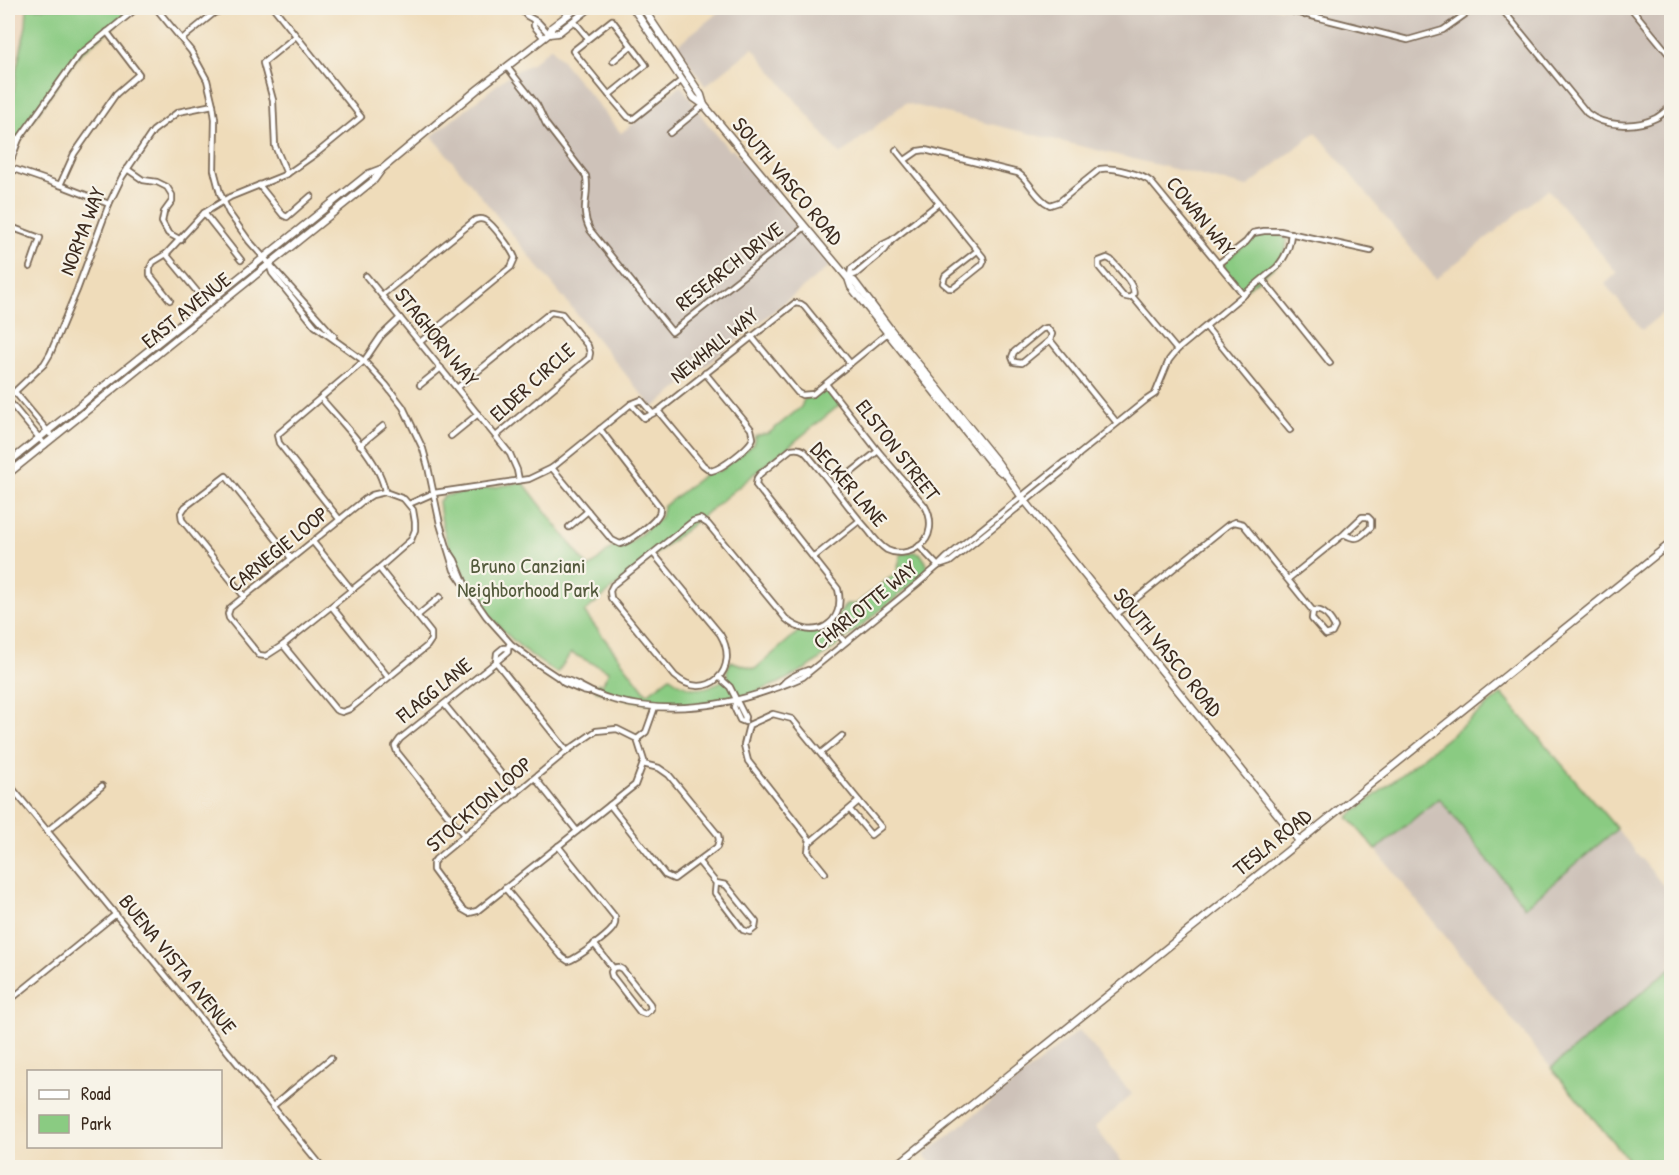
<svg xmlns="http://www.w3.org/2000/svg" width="1679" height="1175" viewBox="0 0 1679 1175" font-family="'Patrick Hand',sans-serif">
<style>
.built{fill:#ecd3b9}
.industrial{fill:#cec2b9}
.green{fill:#8acb82;stroke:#627a50;stroke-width:1.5}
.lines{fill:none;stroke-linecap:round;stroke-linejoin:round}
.minor-casing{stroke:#7a6855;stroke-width:8}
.major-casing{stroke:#7a6855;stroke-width:9}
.minor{stroke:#fff;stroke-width:4.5}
.major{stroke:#fff;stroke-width:6}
.labels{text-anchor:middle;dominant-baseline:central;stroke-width:4.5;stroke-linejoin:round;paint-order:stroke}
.street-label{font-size:21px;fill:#3b2a1e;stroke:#f7f3e8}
.park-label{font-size:21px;fill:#535a3c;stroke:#f7f3e8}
</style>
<rect width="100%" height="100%" fill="#f7f3e8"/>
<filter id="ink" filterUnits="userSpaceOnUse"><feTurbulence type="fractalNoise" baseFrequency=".0167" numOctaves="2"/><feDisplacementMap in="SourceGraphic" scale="12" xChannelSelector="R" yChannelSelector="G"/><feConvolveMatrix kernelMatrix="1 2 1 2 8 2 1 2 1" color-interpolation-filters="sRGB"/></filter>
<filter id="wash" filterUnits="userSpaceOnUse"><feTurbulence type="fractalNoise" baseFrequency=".008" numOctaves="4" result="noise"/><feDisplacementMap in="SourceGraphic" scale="24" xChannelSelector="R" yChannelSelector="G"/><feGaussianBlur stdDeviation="1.35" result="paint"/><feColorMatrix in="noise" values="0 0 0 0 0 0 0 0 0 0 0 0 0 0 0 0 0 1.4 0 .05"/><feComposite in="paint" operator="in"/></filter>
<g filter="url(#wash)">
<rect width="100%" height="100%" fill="#efdcba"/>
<path class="built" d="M8,8H27L26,26L17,67L12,106L8,120Z"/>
<g class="industrial">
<path d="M724,8H1671V306L1642,330L1605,284L1617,273L1548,189L1436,279L1316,132L1247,187L905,103L840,155L753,48L705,86L677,45Z"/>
<path d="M551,47L621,133L680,86L683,88L703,118L730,151L733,149L830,266L653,408L432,136L504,79L518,70L531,64Z"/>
<path d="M1439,798L1525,906L1617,829L1671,895V968L1551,1068L1376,850Z"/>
<path d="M1079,1030L1132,1094L1095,1127L1126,1167H934L924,1155Z"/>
</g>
<g class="green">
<path d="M27,8H137L79,55L19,139L8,135V120L12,106L17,67L26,26Z"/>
<path d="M1263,233C1273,233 1280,233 1287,240L1286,249L1280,260L1273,268L1248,288L1240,289L1224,269L1225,261L1247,243Z"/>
<path d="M822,390L828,391L841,404L584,612L647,694L670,677C691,693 706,692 728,677L727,671L730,661L755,669L799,631C824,636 834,624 846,604H856L897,572L901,554L914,552L920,553L926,562L928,570L924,575L833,649L809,667L779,683L747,695L725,697L718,702L680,706L651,704L615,697L597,691L595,689L598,683L602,685L609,671L571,653L557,673C521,651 489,621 468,584C464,578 462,570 458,563C457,559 453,555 451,551C445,536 440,518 439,501L444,496L523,482L589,568L614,546H621L630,543L661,517L663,507L705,474L718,472L753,445L755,436L769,433L801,407L804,399L811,397Z"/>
<path d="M1502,694L1617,829L1525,907L1439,798L1376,850L1348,817Z"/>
<path d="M1671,968V1167H1634L1551,1068Z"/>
</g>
</g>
<g filter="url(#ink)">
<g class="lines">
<defs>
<g id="minor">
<path d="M156,8L191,51L207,80L213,105L215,119L214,170L220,193L229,213L249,241L334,336"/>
<path d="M520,8L527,16L538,22L549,34"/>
<path d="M1280,8L1408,40L1443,30L1474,8"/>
<path d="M1501,8L1587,113C1604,127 1636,128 1656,118C1662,115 1667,109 1672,106"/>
<path d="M1631,8L1672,58"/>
<path d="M1305,15L1315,8"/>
<path d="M612,20L646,65L609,95L573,51Z"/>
<path d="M534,21V26L544,38"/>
<path d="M574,21L588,38"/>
<path d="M182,39L214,13L228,8"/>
<path d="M613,61L631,46"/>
<path d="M507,67L537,105L546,124L586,176C590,197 579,208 590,230L672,332L805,227"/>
<path d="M609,95L628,117L633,119L682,80"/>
<path d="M670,133L704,105"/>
<path d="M8,135L19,139"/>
<path d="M896,150L983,257L984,261L982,265L957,285L953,288H949L943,283L945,276L977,251"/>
<path d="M905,160L918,151L925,150L1018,173C1030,181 1036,199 1050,205L1059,202L1100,169C1113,167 1141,174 1151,182L1244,295"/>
<path d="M8,167L60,185L109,204"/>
<path d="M8,168L19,139L79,55L137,8"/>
<path d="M127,169L143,180L157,182L167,187L172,195V201L164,212L162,222L168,233L181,240"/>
<path d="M287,174L275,146L273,100L263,63L296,36"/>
<path d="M60,185L74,154L116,94L139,74L107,32"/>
<path d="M259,185L283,215L287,217L311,196"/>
<path d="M204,213L241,260"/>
<path d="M8,226L40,238L30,267"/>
<path d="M166,254L199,294"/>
<path d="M1107,258L1111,260C1116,266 1140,289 1132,296C1129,299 1127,297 1123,296L1099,267V261Z"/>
<path d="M269,264L272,273L315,326L364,361L386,385L403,407L423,449L428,467L440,524L454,570L486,616L511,644L535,662L559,678L564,683L583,691L588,692"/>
<path d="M1218,264L1246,242L1253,233L1264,231H1280L1371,251"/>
<path d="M850,275L851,269L882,245L890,241"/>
<path d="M366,276L510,454L517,470L519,480"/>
<path d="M847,277L856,274L885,250L892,240L939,203"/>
<path d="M1263,280L1330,363"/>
<path d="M382,295L475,220C480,219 480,218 485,220C493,224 512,250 515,258L511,267L420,342"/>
<path d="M1132,296L1177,350"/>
<path d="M170,300L150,275V268L153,262L166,254L204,213L230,197L287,174L317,153L361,117L274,8"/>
<path d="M1206,327L1290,430"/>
<path d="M1047,328L1052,334L1050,340L1022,363L1014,362L1012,357L1014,352L1042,329Z"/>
<path d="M751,336L798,393L802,395L813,394L890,331"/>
<path d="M1050,340L1117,423"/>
<path d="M420,385L441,368"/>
<path d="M457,388L551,312L562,314L588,346L590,353L589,358L496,436"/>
<path d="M15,392L50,434"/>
<path d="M8,398L44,364L50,354L77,290L109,204L122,177L153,131L178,112L213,105"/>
<path d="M321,398C341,422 381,461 385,492"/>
<path d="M8,400L45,445"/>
<path d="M631,404L644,418L658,411L795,303L801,304L804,306L850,363"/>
<path d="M658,411L703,465L711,471C722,469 750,447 753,438L751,429L705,373"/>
<path d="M451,436L478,414"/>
<path d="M360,445L383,426"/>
<path d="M552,468L612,540L620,544C629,542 651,525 657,517C660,513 660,512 660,507L600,429"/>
<path d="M834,486L878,451"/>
<path d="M385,492L404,499L413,510L415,522V530L411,540L379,568L283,645L266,656L259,655L229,618L228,614L230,608L364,500L372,495Z"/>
<path d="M409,504L434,493L529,479L552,468L631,404L641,400L652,413"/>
<path d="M340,520L279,443L277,435L364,361L381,336L400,318"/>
<path d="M569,527L588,511"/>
<path d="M313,542L351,589"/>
<path d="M919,546L938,566"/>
<path d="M653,553L720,634C742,670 706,703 675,676L611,598L610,591L613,585L693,521L700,519L708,524L786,619C813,643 847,624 838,589L756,485L757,478L760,474L791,449C796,448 800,448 804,451C809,456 814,463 819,469C836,489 850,510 868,530C873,537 879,545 887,550C897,555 909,553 918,547C932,538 933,520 925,506L878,451L826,384"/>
<path d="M451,554L455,560L465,584"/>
<path d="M814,557L859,521"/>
<path d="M941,565L950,562L1067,468L1078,455L1146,400L1155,394L1169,360L1177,350L1277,267C1286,256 1290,247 1291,233"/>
<path d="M1288,579L1344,534L1362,517H1368L1371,520V527C1360,537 1358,542 1344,534"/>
<path d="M244,596L182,520L181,513L185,507L226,476L291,558"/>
<path d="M332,607L388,677"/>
<path d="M1117,614L1228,525L1235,522L1243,524L1313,611L1312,619L1326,635L1332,633L1335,627C1331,619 1323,608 1313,611"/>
<path d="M417,616L440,597"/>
<path d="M829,624L845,642"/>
<path d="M283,645L336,710L342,712L350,709L427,646L431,640V633L379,568"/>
<path d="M496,662L567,751"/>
<path d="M496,662L497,653L503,648H508L509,645"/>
<path d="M719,677L730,687L745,717L744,721"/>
<path d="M559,678C572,680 581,687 592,692C599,695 607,698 614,700C667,714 722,707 773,689C783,685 793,682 803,677L916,585L938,566L946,558L1064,462L1078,455"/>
<path d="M782,685C788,677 799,673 808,670"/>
<path d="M736,700L734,707L740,720L745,722"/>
<path d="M444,704L517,793"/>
<path d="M617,729L637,739L644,761L635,785L477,911L469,913L462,909L433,870V863L436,859L567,751L596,731Z"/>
<path d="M637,739L646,732L655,707"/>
<path d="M821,753L842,736"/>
<path d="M535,778L577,831"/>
<path d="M8,783L323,1168"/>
<path d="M610,805L665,875L674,879L717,847L719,840L718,835L669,775L659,768L643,764"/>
<path d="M850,810L871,835L881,827L859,801"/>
<path d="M47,831L102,786"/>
<path d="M464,835L397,752L395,746L400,739L496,662L508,652V648"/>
<path d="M810,840L748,761L744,745L749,725L773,714L792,719L859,801L809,843L808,852L825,873"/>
<path d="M699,862L716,883L715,893L743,930L750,932L755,928L756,922L726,885L716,883"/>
<path d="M505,888L562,957L568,961C576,959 611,934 614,926C616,923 615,921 615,917L558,846"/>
<path d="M594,944L613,968L611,972L612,976L640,1012L645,1014L651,1009L650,1004L622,969L618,967L613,968"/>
<path d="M15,996L116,914"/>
<path d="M273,1106L331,1058"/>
</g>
<g id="major">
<path d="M633,8L694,98L704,105L847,277L854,281L891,330L998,463L1021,496L1299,841"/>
<path d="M643,8L701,95L704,105"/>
<path d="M549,34L558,33L590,8"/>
<path d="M848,278L851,287L989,461L1001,472"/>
<path d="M8,463L368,174L381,169"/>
<path d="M8,474L374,180L382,169L478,89L549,34L552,27L577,8"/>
<path d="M893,1168L1672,542"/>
</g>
</defs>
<use href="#minor" class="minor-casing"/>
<use href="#major" class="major-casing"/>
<use href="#minor" class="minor"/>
<use href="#major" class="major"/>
</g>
</g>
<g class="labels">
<g class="street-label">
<text transform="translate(788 181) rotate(50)">SOUTH VASCO ROAD</text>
<text transform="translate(1201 216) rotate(51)">COWAN WAY</text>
<text transform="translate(82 231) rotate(-69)">NORMA WAY</text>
<text transform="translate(729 266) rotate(-38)">RESEARCH DRIVE</text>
<text transform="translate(186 310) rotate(-39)">EAST AVENUE</text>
<text transform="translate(437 337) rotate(51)">STAGHORN WAY</text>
<text transform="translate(714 345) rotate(-39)">NEWHALL WAY</text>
<text transform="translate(532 382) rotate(-42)">ELDER CIRCLE</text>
<text transform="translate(898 450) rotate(52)">ELSTON STREET</text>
<text transform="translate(849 484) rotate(49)">DECKER LANE</text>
<text transform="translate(278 549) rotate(-39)">CARNEGIE LOOP</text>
<text transform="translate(865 605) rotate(-39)">CHARLOTTE WAY</text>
<text transform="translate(1168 652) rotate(51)">SOUTH VASCO ROAD</text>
<text transform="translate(434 690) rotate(-39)">FLAGG LANE</text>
<text transform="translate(479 804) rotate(-41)">STOCKTON LOOP</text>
<text transform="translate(1272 842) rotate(-39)">TESLA ROAD</text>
<text transform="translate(178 964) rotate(51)">BUENA VISTA AVENUE</text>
</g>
<g class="park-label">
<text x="528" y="565">Bruno Canziani<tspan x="528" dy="24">Neighborhood Park</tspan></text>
</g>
</g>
<rect width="1679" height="1175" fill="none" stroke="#f7f3e8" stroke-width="30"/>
<rect x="27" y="1070" width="195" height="78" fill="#f7f3e8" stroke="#aca397" stroke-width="1.5"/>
<rect x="39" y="1090" width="30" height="9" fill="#ffffff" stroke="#aca397" stroke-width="1.5"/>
<text x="81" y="1100" font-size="18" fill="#3b2a1e">Road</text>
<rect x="39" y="1115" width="30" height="18" fill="#8acb82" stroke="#aca397" stroke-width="1.5"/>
<text x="81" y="1130" font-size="18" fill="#3b2a1e">Park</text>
</svg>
